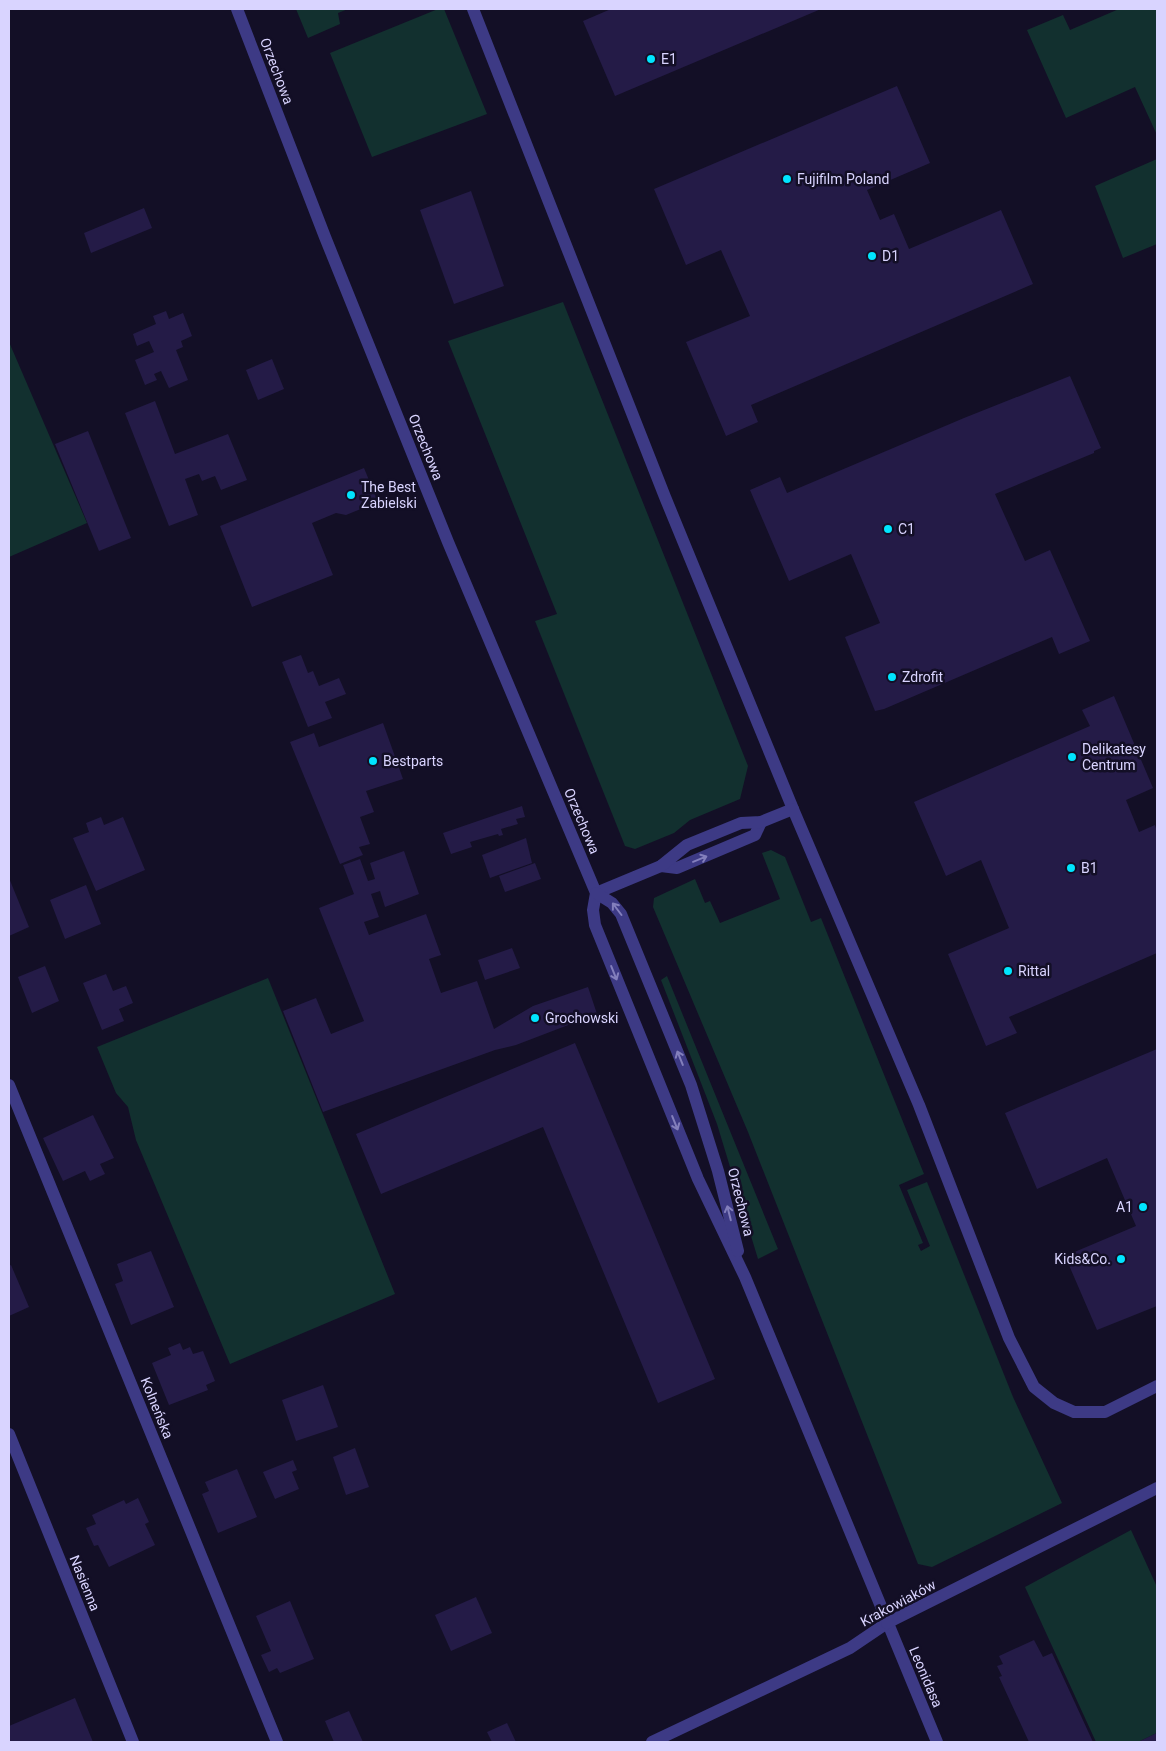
<svg xmlns="http://www.w3.org/2000/svg" width="1166" height="1751" viewBox="0 0 1166 1751" font-family="Roboto,sans-serif">
<style>
.green{fill:#12302f}
.building{fill:#241b47}
.lines{fill:none;stroke-linecap:round;stroke-linejoin:round}
.service{stroke:#3d3a85;stroke-width:12}
.minor{stroke:#3d3a85;stroke-width:12}
.tertiary{stroke:#3d3a85;stroke-width:12}
.oneway{stroke:#837fbc}
.poi-dot{fill:#00e5ff;stroke:#130f26;stroke-width:2}
.labels{text-anchor:middle;dominant-baseline:central;stroke-width:5;stroke-linejoin:round;paint-order:stroke}
.poi-label{font-size:14px;fill:#d9d4ff;stroke:#130f26;text-anchor:start}
.street-label{font-size:14px;fill:#d9d4ff;stroke:#130f26}
</style>
<rect width="100%" height="100%" fill="#130f26"/>
<g class="green">
<path d="M296,9H348L338,13L340,24L308,38Z"/>
<path d="M438,9H444L487,114L372,157L330,53Z"/>
<path d="M1119,9H1157V135L1135,87L1066,118L1027,30L1063,15L1070,30Z"/>
<path d="M1157,159V244L1123,258L1095,186Z"/>
<path d="M563,302L748,766L740,799L690,820L674,833L635,849L625,846L535,621L557,614L448,341Z"/>
<path d="M9,342L87,523L9,557Z"/>
<path d="M771,850L785,857L811,922L821,918L924,1174L899,1185L923,1243L918,1245L921,1251L930,1246L907,1190L927,1182L1013,1397L1062,1503L932,1567L918,1564L748,1132L653,907L654,898L695,879L705,903L710,901L720,923L780,899L762,853Z"/>
<path d="M667,976L778,1249L758,1259L717,1124L661,980Z"/>
<path d="M268,978L395,1294L230,1364L136,1140L128,1107L116,1093L97,1047Z"/>
<path d="M1131,1530L1157,1587V1733L1138,1742H1096L1025,1587Z"/>
</g>
<g class="building">
<path d="M611,9H821L615,96L583,21Z"/>
<path d="M897,86L930,163L867,190L880,220L894,214L909,249L1001,210L1033,284L751,405L758,422L726,436L686,342L750,316L721,250L686,265L654,189Z"/>
<path d="M471,191L504,286L454,304L420,210Z"/>
<path d="M144,208L152,228L91,253L84,233Z"/>
<path d="M166,311L169,319L183,313L192,336L181,341L183,347L176,350L188,380L169,388L161,371L154,374L157,380L145,385L135,360L154,352L149,341L137,346L133,334L156,324L153,316Z"/>
<path d="M272,359L284,389L258,400L246,370Z"/>
<path d="M1070,376L1101,448L1094,451V453L995,494L1025,561L1050,550L1090,641L1059,654L1052,637L884,709L875,711L845,637L880,623L851,554L789,581L750,490L780,477L787,493L964,418Z"/>
<path d="M155,401L175,454L228,434L247,480L221,490L215,476L202,481L199,474L185,479L198,515L169,526L125,413Z"/>
<path d="M88,431L131,538L99,551L55,444Z"/>
<path d="M364,468L378,502L346,515L336,513L312,523L333,575L252,607L220,526Z"/>
<path d="M301,655L308,673L313,671L319,686L339,678L346,694L325,702L332,718L308,727L282,662Z"/>
<path d="M1114,696L1153,788L1126,800L1139,832L1155,825L1157,832V953L1009,1017L1017,1033L986,1046L948,954L1009,928L981,860L946,876L914,802L1090,726L1082,710Z"/>
<path d="M383,723L403,779L366,791L374,812L360,817L370,844L359,847L363,855L340,864L290,742L314,733L319,747Z"/>
<path d="M522,806L525,817L516,819L518,824L501,829L503,835L499,836L498,834L470,842L472,847L451,854L443,833Z"/>
<path d="M101,817L104,825L123,817L145,870L96,891L73,838L89,832L86,823Z"/>
<path d="M526,838L532,863L490,878L482,855Z"/>
<path d="M404,851L419,894L385,907L380,891L371,894L379,917L364,922L369,935L426,914L441,955L429,959L441,993L477,981L494,1029L533,1006L588,987L597,1014L516,1045L495,1050L323,1112L283,1011L316,998L331,1034L364,1021L319,908L354,894L343,865L360,859L368,881L375,879L370,863Z"/>
<path d="M535,863L541,879L505,892L499,876Z"/>
<path d="M9,878L29,927L9,936Z"/>
<path d="M86,885L101,924L65,939L50,900Z"/>
<path d="M512,948L520,968L485,980L478,960Z"/>
<path d="M45,966L59,1001L32,1013L18,977Z"/>
<path d="M106,974L113,991L126,986L133,1003L119,1009L124,1021L102,1030L83,983Z"/>
<path d="M575,1043L715,1379L658,1403L543,1127L381,1194L356,1134Z"/>
<path d="M1157,1049V1306L1097,1330L1065,1256L1136,1226L1107,1158L1037,1189L1005,1113Z"/>
<path d="M93,1115L114,1158L100,1164L105,1174L90,1181L85,1171L63,1181L43,1138Z"/>
<path d="M151,1251L174,1307L131,1325L115,1284L123,1281L117,1264Z"/>
<path d="M11,1265L29,1307L9,1316V1266Z"/>
<path d="M180,1343L183,1350L190,1347L193,1354L203,1351L215,1381L206,1385L208,1390L169,1405L152,1363L171,1355L168,1348Z"/>
<path d="M323,1385L338,1427L296,1441L282,1400Z"/>
<path d="M355,1448L369,1487L346,1495L333,1457Z"/>
<path d="M293,1460L297,1470L292,1472L299,1489L275,1499L263,1472Z"/>
<path d="M237,1469L257,1517L218,1533L202,1494L209,1491L205,1482Z"/>
<path d="M138,1498L149,1522L145,1524L155,1545L109,1567L98,1545L94,1546L86,1528L96,1524L92,1515L124,1500L126,1504Z"/>
<path d="M476,1597L492,1633L451,1651L435,1615Z"/>
<path d="M290,1601L314,1659L280,1673L277,1668L269,1672L261,1655L271,1651L256,1616Z"/>
<path d="M1034,1640L1043,1657L1052,1653L1093,1742H1029L999,1677L1002,1676L997,1666L1003,1664L999,1656Z"/>
<path d="M75,1698L93,1742H9V1726Z"/>
<path d="M349,1711L363,1742H334L325,1721Z"/>
<path d="M507,1723L516,1742H492L487,1732Z"/>
<path d="M1157,1733V1742H1138Z"/>
</g>
<g class="lines">
<g class="service">
<path d="M473,9L665,497L793,809"/>
<path d="M661,866L677,868L755,835L761,822"/>
<path d="M596,893L661,866L687,845L741,823L761,822L793,809L919,1105L1009,1338L1034,1387L1054,1403L1074,1412H1105L1157,1386"/>
</g>
<g class="minor">
<path d="M237,9L325,237L448,542L596,893L593,910L595,925L698,1179L745,1277L937,1742"/>
<path d="M596,893L612,903L621,914L691,1085L718,1171L738,1251"/>
<path d="M9,1085L277,1742"/>
<path d="M9,1434L133,1742"/>
<path d="M652,1742L850,1648L887,1623"/>
</g>
<path class="tertiary" d="M887,1623L1157,1488"/>
</g>
<defs><path id="oneway-shaft" d="M-6 0H5M1.5-3L5.5 0L1.5 3" fill="none" stroke-width="1.6" stroke-linecap="round" stroke-linejoin="round" transform="scale(1.25)"/></defs>
<g class="oneway">
<use href="#oneway-shaft" transform="translate(700 859) rotate(-22)"/>
<use href="#oneway-shaft" transform="translate(617 909) rotate(-127)"/>
<use href="#oneway-shaft" transform="translate(614 973) rotate(68)"/>
<use href="#oneway-shaft" transform="translate(680 1058) rotate(-112)"/>
<use href="#oneway-shaft" transform="translate(675 1123) rotate(68)"/>
<use href="#oneway-shaft" transform="translate(729 1213) rotate(-104)"/>
</g>
<g class="poi-dot">
<circle cx="651" cy="59" r="5"/>
<circle cx="787" cy="179" r="5"/>
<circle cx="872" cy="256" r="5"/>
<circle cx="351" cy="495" r="5"/>
<circle cx="888" cy="529" r="5"/>
<circle cx="892" cy="677" r="5"/>
<circle cx="1072" cy="757" r="5"/>
<circle cx="373" cy="761" r="5"/>
<circle cx="1071" cy="868" r="5"/>
<circle cx="1008" cy="971" r="5"/>
<circle cx="535" cy="1018" r="5"/>
<circle cx="1143" cy="1207" r="5"/>
<circle cx="1121" cy="1259" r="5"/>
</g>
<g class="labels">
<g class="poi-label">
<text x="661" y="59">E1</text>
<text x="797" y="179">Fujifilm Poland</text>
<text x="882" y="256">D1</text>
<text x="361" y="487">The Best<tspan x="361" dy="16">Zabielski</tspan></text>
<text x="898" y="529">C1</text>
<text x="902" y="677">Zdrofit</text>
<text x="1082" y="749">Delikatesy<tspan x="1082" dy="16">Centrum</tspan></text>
<text x="383" y="761">Bestparts</text>
<text x="1081" y="868">B1</text>
<text x="1018" y="971">Rittal</text>
<text x="545" y="1018">Grochowski</text>
<text x="1133" y="1207" text-anchor="end">A1</text>
<text x="1111" y="1259" text-anchor="end">Kids&amp;Co.</text>
</g>
<g class="street-label">
<text transform="translate(277 71) rotate(69)">Orzechowa</text>
<text transform="translate(426 447) rotate(68)">Orzechowa</text>
<text transform="translate(582 821) rotate(67)">Orzechowa</text>
<text transform="translate(741 1202) rotate(76)">Orzechowa</text>
<text transform="translate(157 1408) rotate(68)">Kolneńska</text>
<text transform="translate(85 1583) rotate(68)">Nasienna</text>
<text transform="translate(898 1603) rotate(-28)">Krakowiaków</text>
<text transform="translate(926 1677) rotate(67)">Leonidasa</text>
</g>
</g>
<rect width="1166" height="1751" fill="none" stroke="#d9d4ff" stroke-width="20"/>
</svg>
